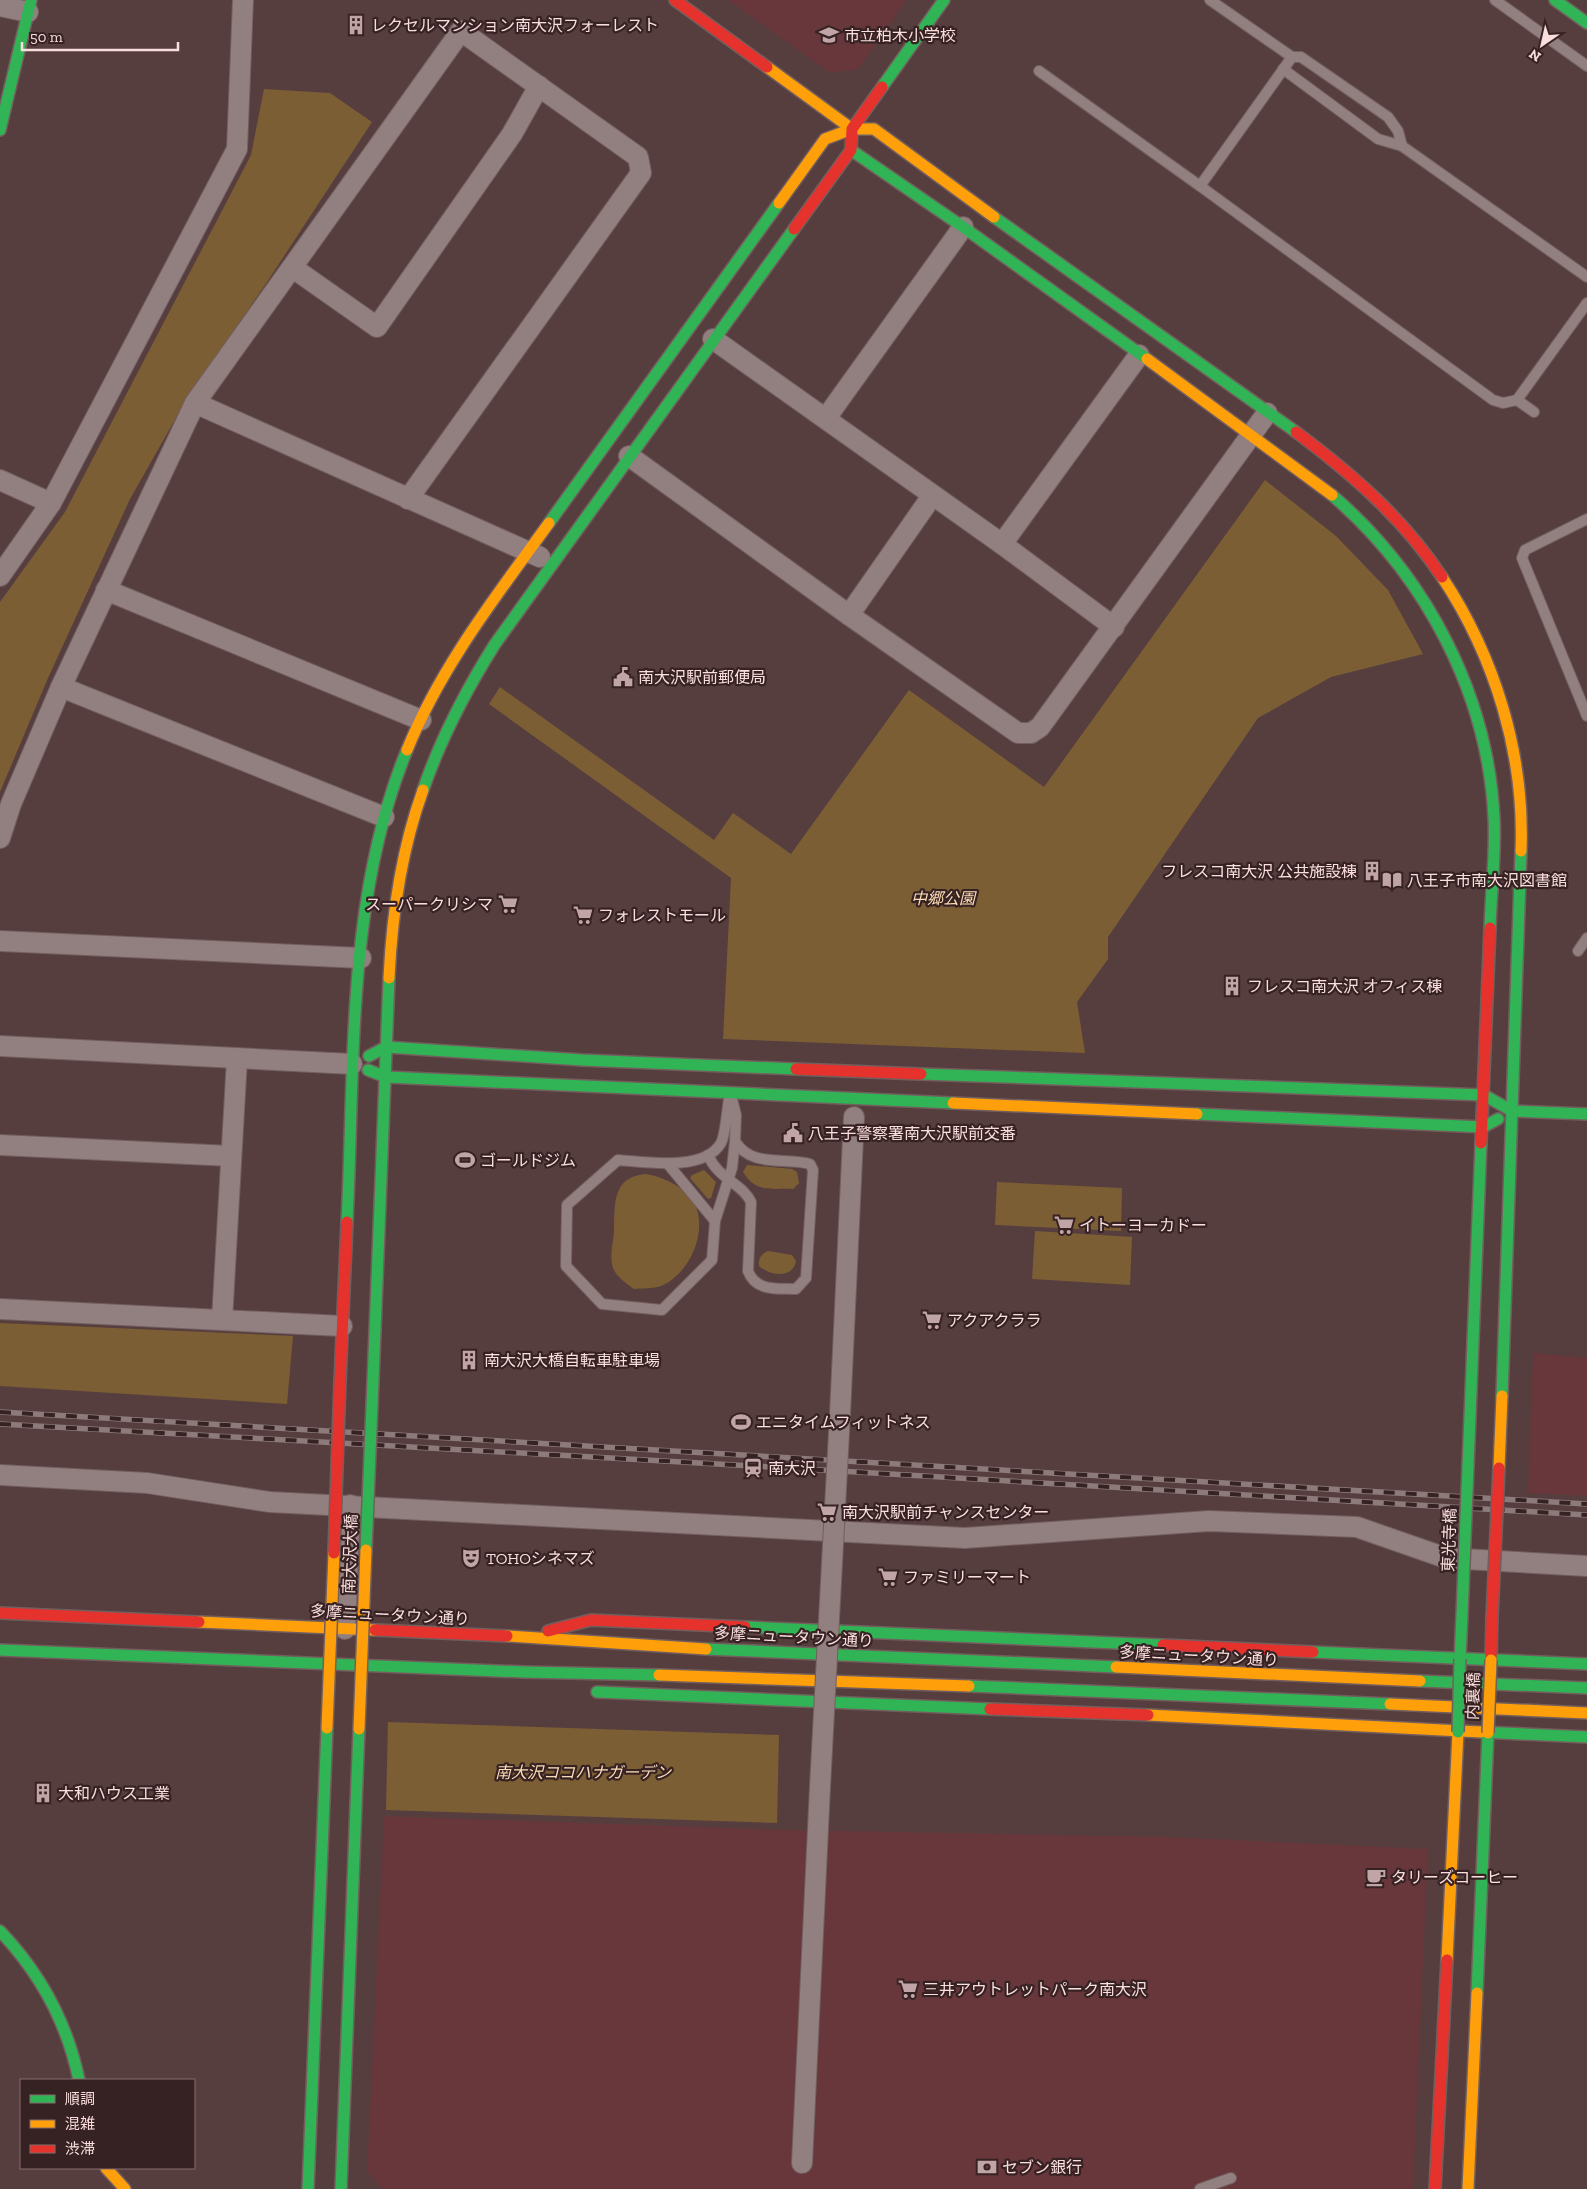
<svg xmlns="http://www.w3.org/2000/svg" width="1587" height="2189" viewBox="0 0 1587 2189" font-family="'Zilla Slab','Noto Sans JP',serif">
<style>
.built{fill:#67373b}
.green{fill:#7c5e35}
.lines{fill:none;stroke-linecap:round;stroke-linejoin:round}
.lane-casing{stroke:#735e5e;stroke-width:12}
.street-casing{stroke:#735e5e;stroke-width:22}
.fast-casing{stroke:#735e5e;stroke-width:14}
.slow-casing{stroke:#735e5e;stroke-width:14}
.jam-casing{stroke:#735e5e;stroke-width:14}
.lane{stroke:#927f80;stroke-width:10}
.street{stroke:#927f80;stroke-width:20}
.fast{stroke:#30b455;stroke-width:11}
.slow{stroke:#ff9f0a;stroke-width:11}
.jam{stroke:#e5322d;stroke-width:11}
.rail-casing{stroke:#8d7a7b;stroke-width:5.5}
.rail{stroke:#372223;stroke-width:4;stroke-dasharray:11;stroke-linecap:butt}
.street-bridge-casing{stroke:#735e5e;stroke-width:22;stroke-linecap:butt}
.fast-bridge-casing{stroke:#735e5e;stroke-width:14;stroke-linecap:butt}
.slow-bridge-casing{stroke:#735e5e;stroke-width:14;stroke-linecap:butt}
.jam-bridge-casing{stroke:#735e5e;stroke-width:14;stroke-linecap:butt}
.street-bridge{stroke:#927f80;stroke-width:20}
.fast-bridge{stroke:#30b455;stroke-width:11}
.slow-bridge{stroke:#ff9f0a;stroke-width:11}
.jam-bridge{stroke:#e5322d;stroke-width:11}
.labels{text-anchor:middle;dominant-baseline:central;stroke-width:4.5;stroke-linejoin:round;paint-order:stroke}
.poi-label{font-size:16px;fill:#fadddd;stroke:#372223;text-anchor:start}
.park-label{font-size:16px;font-style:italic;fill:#faddb5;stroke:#372223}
.street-label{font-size:16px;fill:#fadddd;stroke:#372223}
</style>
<rect width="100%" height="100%" fill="#563e3f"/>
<g class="built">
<path d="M728,0H907L858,69L830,73Z"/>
<path d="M1533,1353L1587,1358V1496L1528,1493Z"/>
<path d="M384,1816L787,1830L1167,1837L1428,1849L1413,2189H383L367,2172Z"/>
</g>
<g class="green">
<path d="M264,89L330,93L372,122L267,282L185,402L130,499L48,678L0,792V602L65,512L251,155Z"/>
<path d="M1265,480L1336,536L1388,590L1423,654L1331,677L1258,718L1108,937V959L1077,1002L1085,1053L723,1039L731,878L489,704L500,687L714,840L733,813L791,854L909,690L1044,787Z"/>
<path d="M747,1165L792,1169L797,1172L799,1183L793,1189C770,1188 756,1193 743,1172Z"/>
<path d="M704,1170L716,1182L711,1198L708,1199L690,1178L692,1175Z"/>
<path d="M646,1174C664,1177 688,1188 696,1207C707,1235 688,1275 661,1286C653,1289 642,1288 634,1289C625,1282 614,1276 612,1264C610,1254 613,1242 614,1233C615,1205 611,1177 646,1174Z"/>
<path d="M997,1182L1122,1188L1121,1231L995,1225Z"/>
<path d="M1035,1231L1132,1237L1130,1285L1032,1279Z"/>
<path d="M768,1251L792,1255L796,1261C793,1279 770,1276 759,1266C758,1258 761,1254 768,1251Z"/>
<path d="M0,1323L293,1336L287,1404L0,1386Z"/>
<path d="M388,1722L779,1735L777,1823L386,1810Z"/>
</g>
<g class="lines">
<defs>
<g id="lane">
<path d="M1210,0L1292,57"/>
<path d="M1495,0L1587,66"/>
<path d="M1283,69L1378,139L1402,146"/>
<path d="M1039,71L1200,186"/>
<path d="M1587,277L1402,146L1398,131L1388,117L1301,57H1292L1200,186L1493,400L1503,403L1517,400L1587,303"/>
<path d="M1517,400L1534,412"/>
<path d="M1587,519L1525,550L1522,558L1587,716"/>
<path d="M1578,951L1587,938"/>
<path d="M730,1094C727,1106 726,1134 721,1143C704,1172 646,1162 618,1160L567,1205L566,1266L602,1304L662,1310L712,1260L715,1221L732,1168L735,1141L736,1115L731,1095"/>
<path d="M708,1155C718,1179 743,1184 751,1202L748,1271C756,1292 777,1288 796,1289L806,1278L813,1170L810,1164C784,1157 751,1168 735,1141"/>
<path d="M667,1163L715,1221"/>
<path d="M1200,2189L1231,2178"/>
</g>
<g id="street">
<path d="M0,6L28,12"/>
<path d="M293,268L377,327L512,134L539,86"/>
<path d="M713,339L1002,544L1114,627"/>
<path d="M195,403L540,557"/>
<path d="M826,418L963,227"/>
<path d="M629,456L849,615L1018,733H1031L1040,727L1267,413"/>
<path d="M0,480L51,503"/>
<path d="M1002,544L1139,355"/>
<path d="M0,576L51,503L237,149L243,0"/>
<path d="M106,590L421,720"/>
<path d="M849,615L932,496"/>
<path d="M61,687L384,817"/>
<path d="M0,838L11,804L61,687L195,403L461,31L638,157L641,173L408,499"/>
<path d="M0,941L361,958"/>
<path d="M0,1046L352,1064"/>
<path d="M0,1145L231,1156"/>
<path d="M0,1309L342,1326"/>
<path d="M222,1320L237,1059"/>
<path d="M840,1414L854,1117"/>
<path d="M0,1475L147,1483L270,1502L965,1538L1209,1521L1357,1527L1446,1558L1587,1566"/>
<path d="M345,1629L350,1505"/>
<path d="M802,2163L820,1787"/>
</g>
<g id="fast">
<path d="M1555,0L1587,23"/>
<path d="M882,87L944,0"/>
<path d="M0,130L31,0"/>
<path d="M851,150L963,227L1147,359"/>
<path d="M994,217L1296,432"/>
<path d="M1332,495C1426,576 1488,694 1494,818C1496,854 1491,892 1490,928"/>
<path d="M549,523L779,203"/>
<path d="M423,790C441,738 466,690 495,644L794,229"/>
<path d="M369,1056L386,1047L582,1060L796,1069"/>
<path d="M368,1070L386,1077L953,1103"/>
<path d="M921,1074L1484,1095L1512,1111L1587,1114"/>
<path d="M1197,1114L1483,1127L1498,1119"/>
<path d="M347,1222C355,1065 346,898 407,750"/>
<path d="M373,1381L389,978"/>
<path d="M1502,1396L1521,851"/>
<path d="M1468,1466L1481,1143"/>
<path d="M745,1627L1163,1645"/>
<path d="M706,1649L1116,1667"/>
<path d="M0,1650L524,1672L659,1675"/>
<path d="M1313,1652L1587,1664"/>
<path d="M1460,1659L1462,1615"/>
<path d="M1420,1681L1587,1688"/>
<path d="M969,1686L1390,1704"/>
<path d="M597,1692L990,1709"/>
<path d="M1481,1732L1587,1737"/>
<path d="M0,1931C41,1974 67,2022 79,2080"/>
<path d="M1477,1993L1488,1733"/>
<path d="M308,2189L327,1728"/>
<path d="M341,2189L359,1729"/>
</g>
<g id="slow">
<path d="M767,67L852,129"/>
<path d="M779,203L825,139L852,129H874L994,217"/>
<path d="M1147,359L1332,495"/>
<path d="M1442,577C1495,657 1525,755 1521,851"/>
<path d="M407,750C441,666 497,595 549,523"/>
<path d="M389,978C392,913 401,851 423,790"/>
<path d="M953,1103L1197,1114"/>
<path d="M1499,1468L1502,1396"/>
<path d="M199,1622L375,1630"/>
<path d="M507,1636L706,1649"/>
<path d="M1116,1667L1420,1681"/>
<path d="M659,1675L969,1686"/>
<path d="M1390,1704L1587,1713"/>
<path d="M1148,1715L1481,1732"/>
<path d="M1447,1960L1458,1732"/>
<path d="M106,2168L125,2189"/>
<path d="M1468,2189L1477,1993"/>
</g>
<g id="jam">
<path d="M675,0L767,67"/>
<path d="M794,229L851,150L852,129L882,87"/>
<path d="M1296,432C1352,474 1403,518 1442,577"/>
<path d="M796,1069L921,1074"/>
<path d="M1481,1143L1490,928"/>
<path d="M340,1382L347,1222"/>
<path d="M0,1613L199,1622"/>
<path d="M375,1630L507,1636"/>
<path d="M548,1631L591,1620L745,1627"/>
<path d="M1163,1645L1313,1652"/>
<path d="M1491,1660L1492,1617"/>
<path d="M990,1709L1148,1715"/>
<path d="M1435,2189L1447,1960"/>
</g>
</defs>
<use href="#lane" class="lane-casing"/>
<use href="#street" class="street-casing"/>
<use href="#fast" class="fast-casing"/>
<use href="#slow" class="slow-casing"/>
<use href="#jam" class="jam-casing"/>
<use href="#lane" class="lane"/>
<use href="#street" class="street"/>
<use href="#fast" class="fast"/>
<use href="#slow" class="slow"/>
<use href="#jam" class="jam"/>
<defs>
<g id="rail">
<path d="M0,1412L1587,1504"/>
<path d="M0,1424L753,1466L1587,1515"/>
</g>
</defs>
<use href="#rail" class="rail-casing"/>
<use href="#rail" class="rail"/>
<defs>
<path id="street-bridge" d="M820,1787L840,1414"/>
<g id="fast-bridge">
<path d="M366,1550L373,1381"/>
<path d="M1462,1615L1468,1466"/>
<path d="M1458,1732L1460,1659"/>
</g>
<g id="slow-bridge">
<path d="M327,1728L334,1553"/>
<path d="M359,1729L366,1550"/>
<path d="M1488,1733L1491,1660"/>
</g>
<g id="jam-bridge">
<path d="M334,1553L340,1382"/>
<path d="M1492,1617L1499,1468"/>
</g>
</defs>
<use href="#street-bridge" class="street-bridge-casing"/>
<use href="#fast-bridge" class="fast-bridge-casing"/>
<use href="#slow-bridge" class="slow-bridge-casing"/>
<use href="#jam-bridge" class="jam-bridge-casing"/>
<use href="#street-bridge" class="street-bridge"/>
<use href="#fast-bridge" class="fast-bridge"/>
<use href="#slow-bridge" class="slow-bridge"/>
<use href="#jam-bridge" class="jam-bridge"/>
</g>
<defs>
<symbol id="building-bare" viewBox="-9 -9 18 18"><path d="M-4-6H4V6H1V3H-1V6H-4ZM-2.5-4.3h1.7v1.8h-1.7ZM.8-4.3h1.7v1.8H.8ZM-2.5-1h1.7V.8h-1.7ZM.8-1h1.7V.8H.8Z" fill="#c1a5a6" stroke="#372223" stroke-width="2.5" paint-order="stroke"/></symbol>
<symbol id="school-bare" viewBox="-9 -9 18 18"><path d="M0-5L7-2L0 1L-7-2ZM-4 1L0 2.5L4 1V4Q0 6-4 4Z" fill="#c1a5a6" stroke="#372223" stroke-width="2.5" paint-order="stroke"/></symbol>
<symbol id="civic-bare" viewBox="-9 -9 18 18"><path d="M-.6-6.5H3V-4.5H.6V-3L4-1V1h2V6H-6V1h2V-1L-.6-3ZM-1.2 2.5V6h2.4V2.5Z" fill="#c1a5a6" stroke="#372223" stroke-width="2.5" paint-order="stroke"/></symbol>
<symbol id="library-bare" viewBox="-9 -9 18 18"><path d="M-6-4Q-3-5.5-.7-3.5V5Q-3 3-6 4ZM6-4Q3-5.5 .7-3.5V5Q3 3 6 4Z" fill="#c1a5a6" stroke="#372223" stroke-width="2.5" paint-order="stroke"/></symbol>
<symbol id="supermarket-bare" viewBox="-9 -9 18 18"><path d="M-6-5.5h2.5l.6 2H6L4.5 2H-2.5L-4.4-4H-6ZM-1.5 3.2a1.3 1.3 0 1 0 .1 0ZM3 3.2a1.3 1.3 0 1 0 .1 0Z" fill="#c1a5a6" stroke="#372223" stroke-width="2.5" paint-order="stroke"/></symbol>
<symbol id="stadium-bare" viewBox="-9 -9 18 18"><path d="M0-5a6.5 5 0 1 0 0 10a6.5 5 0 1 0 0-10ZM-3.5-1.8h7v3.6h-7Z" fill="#c1a5a6" stroke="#372223" stroke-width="2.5" paint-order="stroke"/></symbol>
<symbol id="station-bare" viewBox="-9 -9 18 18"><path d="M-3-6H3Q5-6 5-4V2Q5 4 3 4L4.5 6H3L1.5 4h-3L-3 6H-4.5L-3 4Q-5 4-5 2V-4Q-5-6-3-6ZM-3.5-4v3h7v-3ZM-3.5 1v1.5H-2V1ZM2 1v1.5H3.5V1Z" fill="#c1a5a6" stroke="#372223" stroke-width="2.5" paint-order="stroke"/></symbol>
<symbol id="theatre-bare" viewBox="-9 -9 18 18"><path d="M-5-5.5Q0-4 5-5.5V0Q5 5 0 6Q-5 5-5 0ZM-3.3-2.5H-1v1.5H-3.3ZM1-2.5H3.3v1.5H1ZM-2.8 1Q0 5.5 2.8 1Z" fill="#c1a5a6" stroke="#372223" stroke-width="2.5" paint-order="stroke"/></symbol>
<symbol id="cafe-bare" viewBox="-9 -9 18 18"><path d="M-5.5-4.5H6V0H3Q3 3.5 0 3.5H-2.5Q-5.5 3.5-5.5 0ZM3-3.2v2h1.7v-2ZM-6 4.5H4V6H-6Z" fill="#c1a5a6" stroke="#372223" stroke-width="2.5" paint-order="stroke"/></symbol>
<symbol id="bank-bare" viewBox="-9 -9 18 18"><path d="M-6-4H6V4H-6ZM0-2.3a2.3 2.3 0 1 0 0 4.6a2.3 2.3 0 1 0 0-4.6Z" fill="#c1a5a6" stroke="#372223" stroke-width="2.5" paint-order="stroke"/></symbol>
</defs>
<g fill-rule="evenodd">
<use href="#building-bare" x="342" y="11" width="28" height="28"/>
<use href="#school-bare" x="815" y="21" width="28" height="28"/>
<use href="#civic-bare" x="609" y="663" width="28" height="28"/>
<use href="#building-bare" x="1358" y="857" width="28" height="28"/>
<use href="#library-bare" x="1378" y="866" width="28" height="28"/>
<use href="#supermarket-bare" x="494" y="890" width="28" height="28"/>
<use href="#supermarket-bare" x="569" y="901" width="28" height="28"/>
<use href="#building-bare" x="1218" y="972" width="28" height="28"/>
<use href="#civic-bare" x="779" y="1119" width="28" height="28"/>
<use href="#stadium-bare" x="451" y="1146" width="28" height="28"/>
<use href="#supermarket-bare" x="1050" y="1211" width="28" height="28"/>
<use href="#supermarket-bare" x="918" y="1306" width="28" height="28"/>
<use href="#building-bare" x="455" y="1346" width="28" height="28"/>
<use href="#stadium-bare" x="727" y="1408" width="28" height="28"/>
<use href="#station-bare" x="739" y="1454" width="28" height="28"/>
<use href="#supermarket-bare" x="813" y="1498" width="28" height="28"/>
<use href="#theatre-bare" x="457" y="1544" width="28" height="28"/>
<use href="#supermarket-bare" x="874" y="1563" width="28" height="28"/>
<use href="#building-bare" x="29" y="1779" width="28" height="28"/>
<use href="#cafe-bare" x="1362" y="1863" width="28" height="28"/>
<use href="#supermarket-bare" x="894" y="1975" width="28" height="28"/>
<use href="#bank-bare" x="973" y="2153" width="28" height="28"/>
</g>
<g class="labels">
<g class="poi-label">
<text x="371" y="25">レクセルマンション南大沢フォーレスト</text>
<text x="844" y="35">市立柏木小学校</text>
<text x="638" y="677">南大沢駅前郵便局</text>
<text x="1357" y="871" text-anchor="end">フレスコ南大沢 公共施設棟</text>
<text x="1407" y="880">八王子市南大沢図書館</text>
<text x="493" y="904" text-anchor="end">スーパークリシマ</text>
<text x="598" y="915">フォレストモール</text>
<text x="1247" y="986">フレスコ南大沢 オフィス棟</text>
<text x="808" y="1133">八王子警察署南大沢駅前交番</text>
<text x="480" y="1160">ゴールドジム</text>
<text x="1079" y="1225">イトーヨーカドー</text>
<text x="947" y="1320">アクアクララ</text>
<text x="484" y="1360">南大沢大橋自転車駐車場</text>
<text x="756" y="1422">エニタイムフィットネス</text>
<text x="768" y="1468">南大沢</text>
<text x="842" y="1512">南大沢駅前チャンスセンター</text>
<text x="486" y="1558">TOHOシネマズ</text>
<text x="903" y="1577">ファミリーマート</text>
<text x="58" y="1793">大和ハウス工業</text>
<text x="1391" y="1877">タリーズコーヒー</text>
<text x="923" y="1989">三井アウトレットパーク南大沢</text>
<text x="1002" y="2167">セブン銀行</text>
</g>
<g class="park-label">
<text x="943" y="898">中郷公園</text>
<text x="583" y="1772">南大沢ココハナガーデン</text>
</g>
<g class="street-label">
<text transform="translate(1449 1540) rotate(-88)">東光寺橋</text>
<text transform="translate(350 1554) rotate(-88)">南大沢大橋</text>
<text transform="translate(390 1615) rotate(3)">多摩ニュータウン通り</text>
<text transform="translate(794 1637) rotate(3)">多摩ニュータウン通り</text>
<text transform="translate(1199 1656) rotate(3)">多摩ニュータウン通り</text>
<text transform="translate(1473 1696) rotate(-88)">内裏橋</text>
</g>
</g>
<rect x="20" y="2079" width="175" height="90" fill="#372223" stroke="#856d6d"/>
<rect x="30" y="2095" width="25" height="8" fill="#30b455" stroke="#856d6d"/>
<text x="65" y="2104" font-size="15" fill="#fadddd">順調</text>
<rect x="30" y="2120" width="25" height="8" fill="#ff9f0a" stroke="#856d6d"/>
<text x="65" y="2129" font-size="15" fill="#fadddd">混雑</text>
<rect x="30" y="2145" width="25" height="8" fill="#e5322d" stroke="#856d6d"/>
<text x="65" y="2154" font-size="15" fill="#fadddd">渋滞</text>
<g transform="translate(1542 45) rotate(214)" stroke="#372223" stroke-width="4" paint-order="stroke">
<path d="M0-4L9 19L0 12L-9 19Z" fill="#fadddd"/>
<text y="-8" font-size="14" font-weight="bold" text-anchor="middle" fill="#fadddd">N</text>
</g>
<path d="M22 42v8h156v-8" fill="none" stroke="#fadddd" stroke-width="2.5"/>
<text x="30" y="42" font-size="15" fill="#fadddd" stroke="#372223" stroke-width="4" paint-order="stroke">50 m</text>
</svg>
